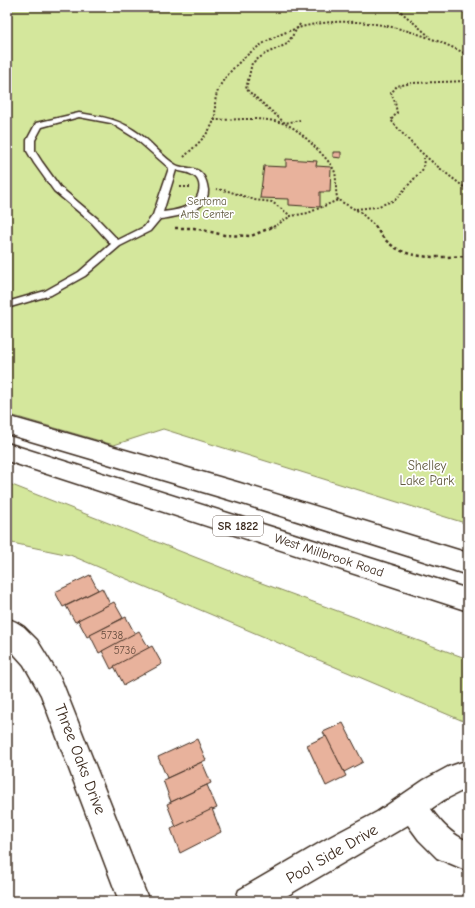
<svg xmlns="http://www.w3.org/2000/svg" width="475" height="908" viewBox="0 0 475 908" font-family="'Comic Neue',sans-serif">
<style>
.green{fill:#d4e79c;stroke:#88885d}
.building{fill:#e8b29c;stroke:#3b2a1e}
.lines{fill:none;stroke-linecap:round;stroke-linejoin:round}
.service-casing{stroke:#3b2a1e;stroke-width:3}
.minor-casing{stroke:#3b2a1e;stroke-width:3}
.primary-casing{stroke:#3b2a1e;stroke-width:3}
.path-far1{stroke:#3b2a1e;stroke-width:2;stroke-dasharray:2 2;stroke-linecap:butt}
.path{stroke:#3b2a1e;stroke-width:2.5;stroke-dasharray:3 3;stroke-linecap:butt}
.service{fill:#fff;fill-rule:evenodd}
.minor{fill:#fff;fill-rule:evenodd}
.primary{fill:#fff;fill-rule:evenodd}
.labels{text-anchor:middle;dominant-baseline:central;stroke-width:3.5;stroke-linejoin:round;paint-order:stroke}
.far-park-label{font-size:11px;fill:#61593e;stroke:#fff}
.number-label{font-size:11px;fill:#664c3e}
.shield{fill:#fff;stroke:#766a62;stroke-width:1}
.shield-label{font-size:12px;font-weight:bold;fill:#3b2a1e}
.park-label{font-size:13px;fill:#61593e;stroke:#fff}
.street-label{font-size:13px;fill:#3b2a1e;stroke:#fff}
.near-street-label{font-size:16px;fill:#3b2a1e;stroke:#fff}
</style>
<rect width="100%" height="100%" fill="#fff"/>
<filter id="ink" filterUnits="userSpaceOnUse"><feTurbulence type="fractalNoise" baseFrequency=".025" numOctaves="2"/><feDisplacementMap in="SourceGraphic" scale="8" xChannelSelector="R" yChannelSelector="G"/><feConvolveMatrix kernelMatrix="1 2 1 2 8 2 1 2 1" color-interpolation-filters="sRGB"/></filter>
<g filter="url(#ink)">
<g class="green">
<path d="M17,7H468V524L163,429L114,445L7,414V9Z"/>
<path d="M7,483L248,578L468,659V723L70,555L7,542Z"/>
</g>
<g class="building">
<path d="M333,152H341V158L333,157Z"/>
<path d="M286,159L317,161L316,166L331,167L330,192H320V207L289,205V199L260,198L264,166L286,167Z"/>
<path d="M90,575L98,590L63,607L55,592Z"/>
<path d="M102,588L110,604L75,622L66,606Z"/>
<path d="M114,602L123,618L87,637L78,620Z"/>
<path d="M126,617L135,634L99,653L90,635Z"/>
<path d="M139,631L149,648L111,669L102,651Z"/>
<path d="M152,646L162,664L124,685L114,666Z"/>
<path d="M343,723L363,762L344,772L323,732Z"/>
<path d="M326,736L346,776L326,786L307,745Z"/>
<path d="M197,739L206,760L167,778L158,757Z"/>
<path d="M202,762L211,783L171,802L163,780Z"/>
<path d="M207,785L217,808L176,827L167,804Z"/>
<path d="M212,809L221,832L180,853L171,829Z"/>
<path d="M7,816L8,864H7Z"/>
</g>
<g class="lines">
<defs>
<path id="service" d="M79,113C104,117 120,119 141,135C152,143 164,158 176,165C183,169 194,166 201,173C206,178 207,184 208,190C209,212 175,217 160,219L150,231L120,246L85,276L51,295L7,308V302L45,291L79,272L111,244L92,223L54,191L34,163L27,151V140L36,123ZM79,117L111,123L135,138L169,168L153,215L144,227L118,240L98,219L60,187L42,162L35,151V140L42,127ZM176,170C182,172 189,172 194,176C203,182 200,197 192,203C184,209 173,211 163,212Z"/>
<g id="minor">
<path d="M7,618L16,622L24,627L37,640L61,679L149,901H119L41,695L24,665L7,646Z"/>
<path d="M468,760V788L444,800L431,809C441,823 452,835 468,841V871L437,858L419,840L408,825L278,901H235L239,890L330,837L377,812L424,780L448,767Z"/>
</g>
<g id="primary">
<path d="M7,416L240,483L468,553V575L240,503L7,434Z"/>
<path d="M7,443L468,589V611L7,461Z"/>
</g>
</defs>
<use href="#service" class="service-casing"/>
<use href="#minor" class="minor-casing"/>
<use href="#primary" class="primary-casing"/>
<g class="path-far1">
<path d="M390,7L400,11L429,36"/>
<path d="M300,24L287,44L265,54L252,63L246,89L285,123L300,120"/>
<path d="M468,81L412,83L397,86L391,93L395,102L397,113L391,120C413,148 440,169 468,190"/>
<path d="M214,120C235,120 265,116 285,124C296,128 306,138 314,146C321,153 329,161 334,170C338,179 334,190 338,200"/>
<path d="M184,157C195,146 209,135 214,120C216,115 215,110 215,105C215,95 220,84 226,77C287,0 389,14 468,55"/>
<path d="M180,187H191"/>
<path d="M216,189L228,191L255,200L272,202L291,216"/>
<path d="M356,209L376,207L395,200L423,169L424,158"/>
<path d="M273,227L291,216L308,213L338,200L360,212L376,227"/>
</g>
<g class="path">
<path d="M375,226C379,232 383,239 389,243C409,261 443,257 468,256"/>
<path d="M175,228H194L224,235L251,236L275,226"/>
</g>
<use href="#service" class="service"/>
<use href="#minor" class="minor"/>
<use href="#primary" class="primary"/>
</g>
</g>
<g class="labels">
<g class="far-park-label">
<text x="207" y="201">Sertoma<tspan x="207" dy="13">Arts Center</tspan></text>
</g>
<g class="number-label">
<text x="112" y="635">5738</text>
<text x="125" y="650">5736</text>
</g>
<rect class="shield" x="213" y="516" width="50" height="20" rx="3"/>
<g class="shield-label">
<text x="238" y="526">SR 1822</text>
</g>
<g class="park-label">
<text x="427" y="465">Shelley<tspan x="427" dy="15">Lake Park</tspan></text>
</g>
<g class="street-label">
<text transform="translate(329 555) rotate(18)">West Millbrook Road</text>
</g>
<g class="near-street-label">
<text transform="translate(80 759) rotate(69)">Three Oaks Drive</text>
<text transform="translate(332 854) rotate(-30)">Pool Side Drive</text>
</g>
</g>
<rect width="475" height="908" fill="none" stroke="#fff" stroke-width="24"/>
<rect x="12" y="12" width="451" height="884" fill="none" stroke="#3b2a1e" stroke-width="1.5" filter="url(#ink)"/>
</svg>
